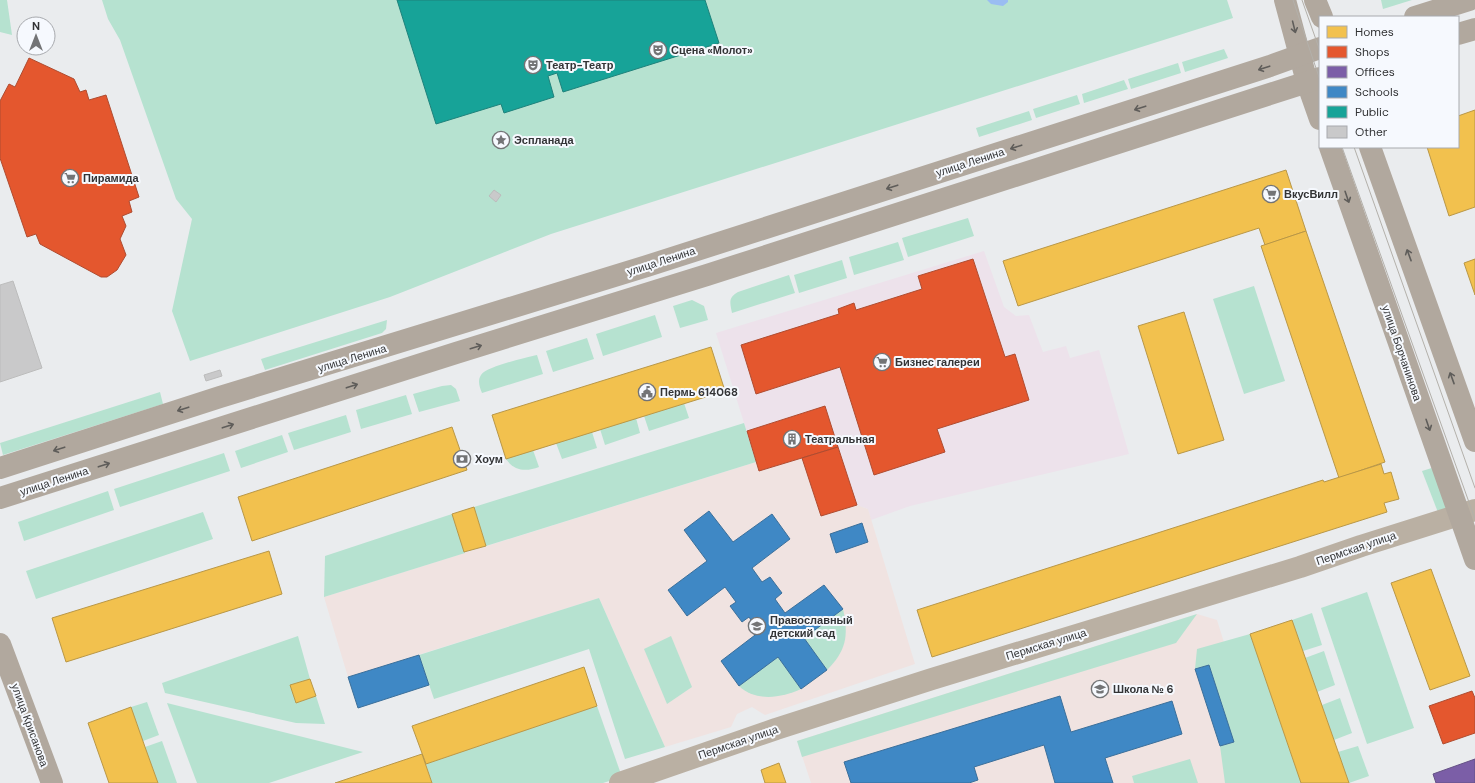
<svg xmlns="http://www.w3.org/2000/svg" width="1475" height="783" viewBox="0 0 1475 783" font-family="'DM Sans',sans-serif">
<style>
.commercial{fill:#ede2eb}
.education{fill:#f0e3e1}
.green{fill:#b6e2d0}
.water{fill:#9abdf2}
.homes{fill:#f2c14e;stroke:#b99747}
.shops{fill:#e4572e;stroke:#af4c30}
.offices{fill:#7b5ea7;stroke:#655185}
.schools{fill:#3f88c5;stroke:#3b6f9a}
.public{fill:#17a398;stroke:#1f827b}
.building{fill:#c9c9ca;stroke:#bcbcbc}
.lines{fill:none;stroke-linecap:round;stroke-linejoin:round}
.minor{stroke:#bab0a3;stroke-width:22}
.major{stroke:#b1a89e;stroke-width:22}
.tram{stroke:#b3b0aa;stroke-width:1}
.oneway{stroke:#5f5d5a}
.labels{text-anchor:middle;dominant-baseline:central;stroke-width:4;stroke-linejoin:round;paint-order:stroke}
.poi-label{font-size:11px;font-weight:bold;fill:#333436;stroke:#f6f9fe;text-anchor:start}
.street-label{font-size:11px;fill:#333436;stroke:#f6f9fe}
</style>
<rect width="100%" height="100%" fill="#eaecee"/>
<path class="commercial" d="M984,251L1004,307L1016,316L1029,315L1043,352L1066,346L1070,358L1099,350L1129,454L910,506L871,520L868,509L857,505L821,516L759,471L716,333Z"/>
<g class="education">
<path d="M802,458L821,516L857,505L868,509L915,664L765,715L752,707L737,714L731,727L665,747L599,598L348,677L324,597L756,462L760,471Z"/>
<path d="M1197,614L1217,620L1268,783H811L797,741Z"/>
</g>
<g class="green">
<path d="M0,0H7L12,35L0,32Z"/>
<path d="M102,0H1227L1233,18L551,234L390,297L190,361L172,311L192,219L176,199L120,40L108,19Z"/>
<path d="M1381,0H1412L1383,9Z"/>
<path d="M1224,49L1228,58L1185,72L1182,62Z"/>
<path d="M1178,63L1181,73L1131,89L1128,79Z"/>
<path d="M1124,80L1128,89L1084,103L1082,94Z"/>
<path d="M1077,95L1080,104L1036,118L1033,109Z"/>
<path d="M1029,111L1032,120L979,137L976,128Z"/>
<path d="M968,218L974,236L908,257L902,238Z"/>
<path d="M898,242L904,260L854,275L849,257Z"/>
<path d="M842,260L847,278L799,293L794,275Z"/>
<path d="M789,275L795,293L732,313C730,302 728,298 738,292Z"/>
<path d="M1254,286L1285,381L1244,394L1213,299Z"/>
<path d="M692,300L704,306L708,320L680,328L673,306Z"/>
<path d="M655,315L662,337L603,356L596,334Z"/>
<path d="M387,320L386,329L382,333L265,370L261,359Z"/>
<path d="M587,338L594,359L553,372L546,351Z"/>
<path d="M537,355L543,374L482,393C480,388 477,381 481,375C487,366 525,358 537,355Z"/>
<path d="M451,385L456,389L460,401L419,412L413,394L442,386Z"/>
<path d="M160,392L163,404L3,455L0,443Z"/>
<path d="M406,395L412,414L361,429L356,410Z"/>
<path d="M684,403L689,418L649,431L644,416Z"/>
<path d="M346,415L351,432L294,450L288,433Z"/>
<path d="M636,418L640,433L605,445L600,429Z"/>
<path d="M744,423L756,462L486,546L474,507Z"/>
<path d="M592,432L597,448L562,459L556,443Z"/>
<path d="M282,435L288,452L241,468L235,451Z"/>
<path d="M533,450L539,467C526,472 514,471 506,459Z"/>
<path d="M224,453L230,471L120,507L114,489Z"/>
<path d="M1435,467L1447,504L1444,511L1439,515L1422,471Z"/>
<path d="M108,491L114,510L24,541L18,522Z"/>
<path d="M203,512L213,539L36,599L26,571Z"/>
<path d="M452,514L465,553L324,597L325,556Z"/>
<path d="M1367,592L1414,728L1367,744L1321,608Z"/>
<path d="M599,598L665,747L625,759L589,649L434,699L419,655Z"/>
<path d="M843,609C849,636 846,651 827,670L804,638Z"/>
<path d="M1312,613L1322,645L1303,651L1292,620Z"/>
<path d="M1197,614L1176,643L802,757L797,741Z"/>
<path d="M1250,634L1301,783H1225L1220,746L1234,742L1209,665L1195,669L1197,649Z"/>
<path d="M298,636L310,679L291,685L296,703L316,696L325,724L296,723L165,693L162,683Z"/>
<path d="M671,636L692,687L667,704L644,649Z"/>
<path d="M1324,651L1335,685L1317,692L1305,658Z"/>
<path d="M778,657L801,689C781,698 756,702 739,686Z"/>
<path d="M1340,698L1352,733L1334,740L1322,705Z"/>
<path d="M147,702L159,735L143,741L131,707Z"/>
<path d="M167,703L363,752L269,783H197Z"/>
<path d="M597,706L622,777L603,783H432L426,764Z"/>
<path d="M162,741L177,783H158L145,747Z"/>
<path d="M1358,746L1369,776L1349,783L1338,752Z"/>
<path d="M1190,759L1198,783H1134L1132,776Z"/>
</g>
<path class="water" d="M987,0H1008V2L1003,6L991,4Z"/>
<g class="homes">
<path d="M1475,110V207L1449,216L1427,147H1458V116Z"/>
<path d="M1286,170L1306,231L1265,245L1259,228L1018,306L1003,261Z"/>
<path d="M1306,231L1385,462L1339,478L1261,246Z"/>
<path d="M1475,259V295L1464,263Z"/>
<path d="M1184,312L1224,440L1178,454L1138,326Z"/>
<path d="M711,347L725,391L506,459L492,415Z"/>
<path d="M452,427L467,470L252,541L238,497Z"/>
<path d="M1381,464L1384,474L1391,472L1399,499L1384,503L1387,512L932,657L917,610L1323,480L1324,482Z"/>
<path d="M474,507L486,546L464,552L452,514Z"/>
<path d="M269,551L282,594L66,662L52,618Z"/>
<path d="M1431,569L1470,676L1430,690L1391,583Z"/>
<path d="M1292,620L1334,740L1349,783H1301L1250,634Z"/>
<path d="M584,667L597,706L426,764L412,726Z"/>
<path d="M310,679L316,696L296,703L290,685Z"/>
<path d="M131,707L145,747L158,783H109L88,723Z"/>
<path d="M422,754L432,783H335Z"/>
<path d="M779,763L786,783H765L761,770Z"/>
</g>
<g class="shops">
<path d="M29,58L74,79L80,92L86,90L89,100L106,95L139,197L129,201L132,212L122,216L126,226L120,239L126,255L117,270L107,277H101L40,244L36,234L27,237L0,158V101L9,84L15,87Z"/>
<path d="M973,259L1005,357L1015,354L1029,400L937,429L945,452L874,475L840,367L756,394L741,345L839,314L838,309L854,303L856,310L922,289L918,276Z"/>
<path d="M825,406L838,447L759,471L747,431Z"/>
<path d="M838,447L857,505L821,516L802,458Z"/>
<path d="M1472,691L1475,698V733L1443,744L1429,706Z"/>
</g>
<path class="offices" d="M1475,759V783H1436L1433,774Z"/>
<g class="schools">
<path d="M709,511L733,542L772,514L790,539L752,568L762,582L770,577L782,593L775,599L785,613L824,585L843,609L804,638L827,670L801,689L778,657L739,686L721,661L759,632L749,617L742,622L730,606L736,602L725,587L687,616L668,590L707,561L684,530Z"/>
<path d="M862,523L868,542L836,553L830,534Z"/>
<path d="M419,655L429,685L358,708L348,677Z"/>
<path d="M1209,665L1234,742L1220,746L1195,669Z"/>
<path d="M1060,696L1071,732L1172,701L1182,734L1105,758L1113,783H1055L1044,745L974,767L978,780L969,783H851L844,762Z"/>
</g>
<path class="public" d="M397,0H705L719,43L563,92L557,73L548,76L554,97L504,113L501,104L436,124Z"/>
<g class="building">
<path d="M494,190L501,195L496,202L489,196Z"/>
<path d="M13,281L42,368L0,382V285Z"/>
<path d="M220,370L222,376L206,381L204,375Z"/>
</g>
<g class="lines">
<path class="minor" d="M620,783L776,729L932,679L1300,567L1361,546L1475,510"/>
<g class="major">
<path d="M1285,0L1307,82L1320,119"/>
<path d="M1315,0L1322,17"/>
<path d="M1415,17L1469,0"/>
<path d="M1458,34L1475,29"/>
<path d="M1330,147L1475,559"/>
<path d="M1370,147L1475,441"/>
<path d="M0,468L220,397L647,266L1270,66L1320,48"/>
<path d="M0,498L456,353L707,275L1320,78"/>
<path d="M0,644L52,783"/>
</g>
<g class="tram">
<path d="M1293,0L1320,80"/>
<path d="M1302,0L1320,51"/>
<path d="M1342,147L1475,519"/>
<path d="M1354,147L1475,488"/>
</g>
</g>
<defs><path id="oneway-shaft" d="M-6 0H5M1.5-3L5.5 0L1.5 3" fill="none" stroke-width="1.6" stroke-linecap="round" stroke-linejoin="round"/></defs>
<g class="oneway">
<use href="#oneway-shaft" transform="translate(1294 27) rotate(76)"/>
<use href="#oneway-shaft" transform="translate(1264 68) rotate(162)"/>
<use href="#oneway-shaft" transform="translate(1140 108) rotate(162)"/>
<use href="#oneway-shaft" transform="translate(1016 147) rotate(162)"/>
<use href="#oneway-shaft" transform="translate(892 187) rotate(162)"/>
<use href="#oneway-shaft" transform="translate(1347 197) rotate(71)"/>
<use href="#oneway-shaft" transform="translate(1409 255) rotate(-110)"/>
<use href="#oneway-shaft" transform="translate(476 347) rotate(-17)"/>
<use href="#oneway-shaft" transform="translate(1452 378) rotate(-110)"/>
<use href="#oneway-shaft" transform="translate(352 386) rotate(-18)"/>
<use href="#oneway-shaft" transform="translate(183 409) rotate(162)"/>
<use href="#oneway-shaft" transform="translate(1428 425) rotate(71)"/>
<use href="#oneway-shaft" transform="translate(228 426) rotate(-18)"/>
<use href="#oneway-shaft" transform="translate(59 449) rotate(162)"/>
<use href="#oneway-shaft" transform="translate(104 465) rotate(-18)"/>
</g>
<defs>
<symbol id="theatre-ring" viewBox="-11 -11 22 22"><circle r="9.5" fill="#f6f9fe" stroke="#737476" stroke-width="1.5"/><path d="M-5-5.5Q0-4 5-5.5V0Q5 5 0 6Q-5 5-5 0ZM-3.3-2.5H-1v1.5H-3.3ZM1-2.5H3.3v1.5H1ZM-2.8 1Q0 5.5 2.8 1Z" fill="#737476"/></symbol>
<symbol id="sight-ring" viewBox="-11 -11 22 22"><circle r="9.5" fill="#f6f9fe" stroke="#737476" stroke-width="1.5"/><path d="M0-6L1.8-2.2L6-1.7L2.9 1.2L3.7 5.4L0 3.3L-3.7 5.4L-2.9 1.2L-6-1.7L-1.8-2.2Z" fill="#737476"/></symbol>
<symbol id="supermarket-ring" viewBox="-11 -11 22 22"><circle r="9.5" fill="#f6f9fe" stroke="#737476" stroke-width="1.5"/><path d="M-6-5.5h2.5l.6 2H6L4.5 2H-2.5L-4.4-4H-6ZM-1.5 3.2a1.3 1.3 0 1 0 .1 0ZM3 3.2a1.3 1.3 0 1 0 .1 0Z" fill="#737476"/></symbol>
<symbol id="civic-ring" viewBox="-11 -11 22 22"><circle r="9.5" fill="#f6f9fe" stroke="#737476" stroke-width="1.5"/><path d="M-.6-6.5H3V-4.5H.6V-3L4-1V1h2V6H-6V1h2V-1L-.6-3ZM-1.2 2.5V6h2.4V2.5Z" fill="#737476"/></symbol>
<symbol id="building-ring" viewBox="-11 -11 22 22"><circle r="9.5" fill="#f6f9fe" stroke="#737476" stroke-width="1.5"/><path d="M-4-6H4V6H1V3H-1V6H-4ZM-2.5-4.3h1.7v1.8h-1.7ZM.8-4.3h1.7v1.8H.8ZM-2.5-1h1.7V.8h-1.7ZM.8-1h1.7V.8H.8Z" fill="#737476"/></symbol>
<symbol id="bank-ring" viewBox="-11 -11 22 22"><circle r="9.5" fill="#f6f9fe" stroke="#737476" stroke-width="1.5"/><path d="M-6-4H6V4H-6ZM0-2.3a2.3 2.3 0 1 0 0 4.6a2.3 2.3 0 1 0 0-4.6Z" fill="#737476"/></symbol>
<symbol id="school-ring" viewBox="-11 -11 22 22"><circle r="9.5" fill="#f6f9fe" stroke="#737476" stroke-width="1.5"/><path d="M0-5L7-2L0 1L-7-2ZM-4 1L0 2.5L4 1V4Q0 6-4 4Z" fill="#737476"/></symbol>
</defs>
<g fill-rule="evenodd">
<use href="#theatre-ring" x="648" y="40" width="20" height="20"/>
<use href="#theatre-ring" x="523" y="55" width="20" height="20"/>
<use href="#sight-ring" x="491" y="130" width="20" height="20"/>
<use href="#supermarket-ring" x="60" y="168" width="20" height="20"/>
<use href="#supermarket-ring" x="1261" y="184" width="20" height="20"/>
<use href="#supermarket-ring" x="872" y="352" width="20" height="20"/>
<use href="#civic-ring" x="637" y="382" width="20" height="20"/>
<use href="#building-ring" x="782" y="429" width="20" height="20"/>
<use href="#bank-ring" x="452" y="449" width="20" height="20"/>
<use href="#school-ring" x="747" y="616" width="20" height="20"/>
<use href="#school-ring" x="1090" y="679" width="20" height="20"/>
</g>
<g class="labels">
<g class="poi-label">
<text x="671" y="50">Сцена «Молот»</text>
<text x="546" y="65">Театр-Театр</text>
<text x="514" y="140">Эспланада</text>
<text x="83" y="178">Пирамида</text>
<text x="1284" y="194">ВкусВилл</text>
<text x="895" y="362">Бизнес галереи</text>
<text x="660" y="392">Пермь 614068</text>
<text x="805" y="439">Театральная</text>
<text x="475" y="459">Хоум</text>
<text x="770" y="620">Православный<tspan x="770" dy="13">детский сад</tspan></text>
<text x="1113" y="689">Школа № 6</text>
</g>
<g class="street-label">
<text transform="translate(970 162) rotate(-18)">улица Ленина</text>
<text transform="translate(661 261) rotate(-18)">улица Ленина</text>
<text transform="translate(1402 353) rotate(71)">улица Борчанинова</text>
<text transform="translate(352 358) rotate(-17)">улица Ленина</text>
<text transform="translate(54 481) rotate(-18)">улица Ленина</text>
<text transform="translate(1356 548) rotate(-19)">Пермская улица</text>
<text transform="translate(1046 644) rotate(-17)">Пермская улица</text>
<text transform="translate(30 725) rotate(70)">улица Крисанова</text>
<text transform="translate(738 742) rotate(-19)">Пермская улица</text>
</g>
</g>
<rect x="1319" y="16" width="140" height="132" fill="#f6f9fe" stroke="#a8aaae"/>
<rect x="1327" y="26" width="20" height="12" fill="#f2c14e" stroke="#a8aaae"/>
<text x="1355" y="36" font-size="12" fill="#333436">Homes</text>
<rect x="1327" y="46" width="20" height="12" fill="#e4572e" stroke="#a8aaae"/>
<text x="1355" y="56" font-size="12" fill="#333436">Shops</text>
<rect x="1327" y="66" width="20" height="12" fill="#7b5ea7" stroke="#a8aaae"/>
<text x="1355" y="76" font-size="12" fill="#333436">Offices</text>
<rect x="1327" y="86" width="20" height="12" fill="#3f88c5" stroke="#a8aaae"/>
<text x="1355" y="96" font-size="12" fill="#333436">Schools</text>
<rect x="1327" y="106" width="20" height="12" fill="#17a398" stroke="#a8aaae"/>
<text x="1355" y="116" font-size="12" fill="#333436">Public</text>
<rect x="1327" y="126" width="20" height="12" fill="#c9c9ca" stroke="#a8aaae"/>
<text x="1355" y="136" font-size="12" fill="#333436">Other</text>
<g transform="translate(36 36)"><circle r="19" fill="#f6f9fe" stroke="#a8aaae"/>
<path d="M0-3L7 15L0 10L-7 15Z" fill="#737476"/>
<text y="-6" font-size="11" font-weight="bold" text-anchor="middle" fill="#333436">N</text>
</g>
</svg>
